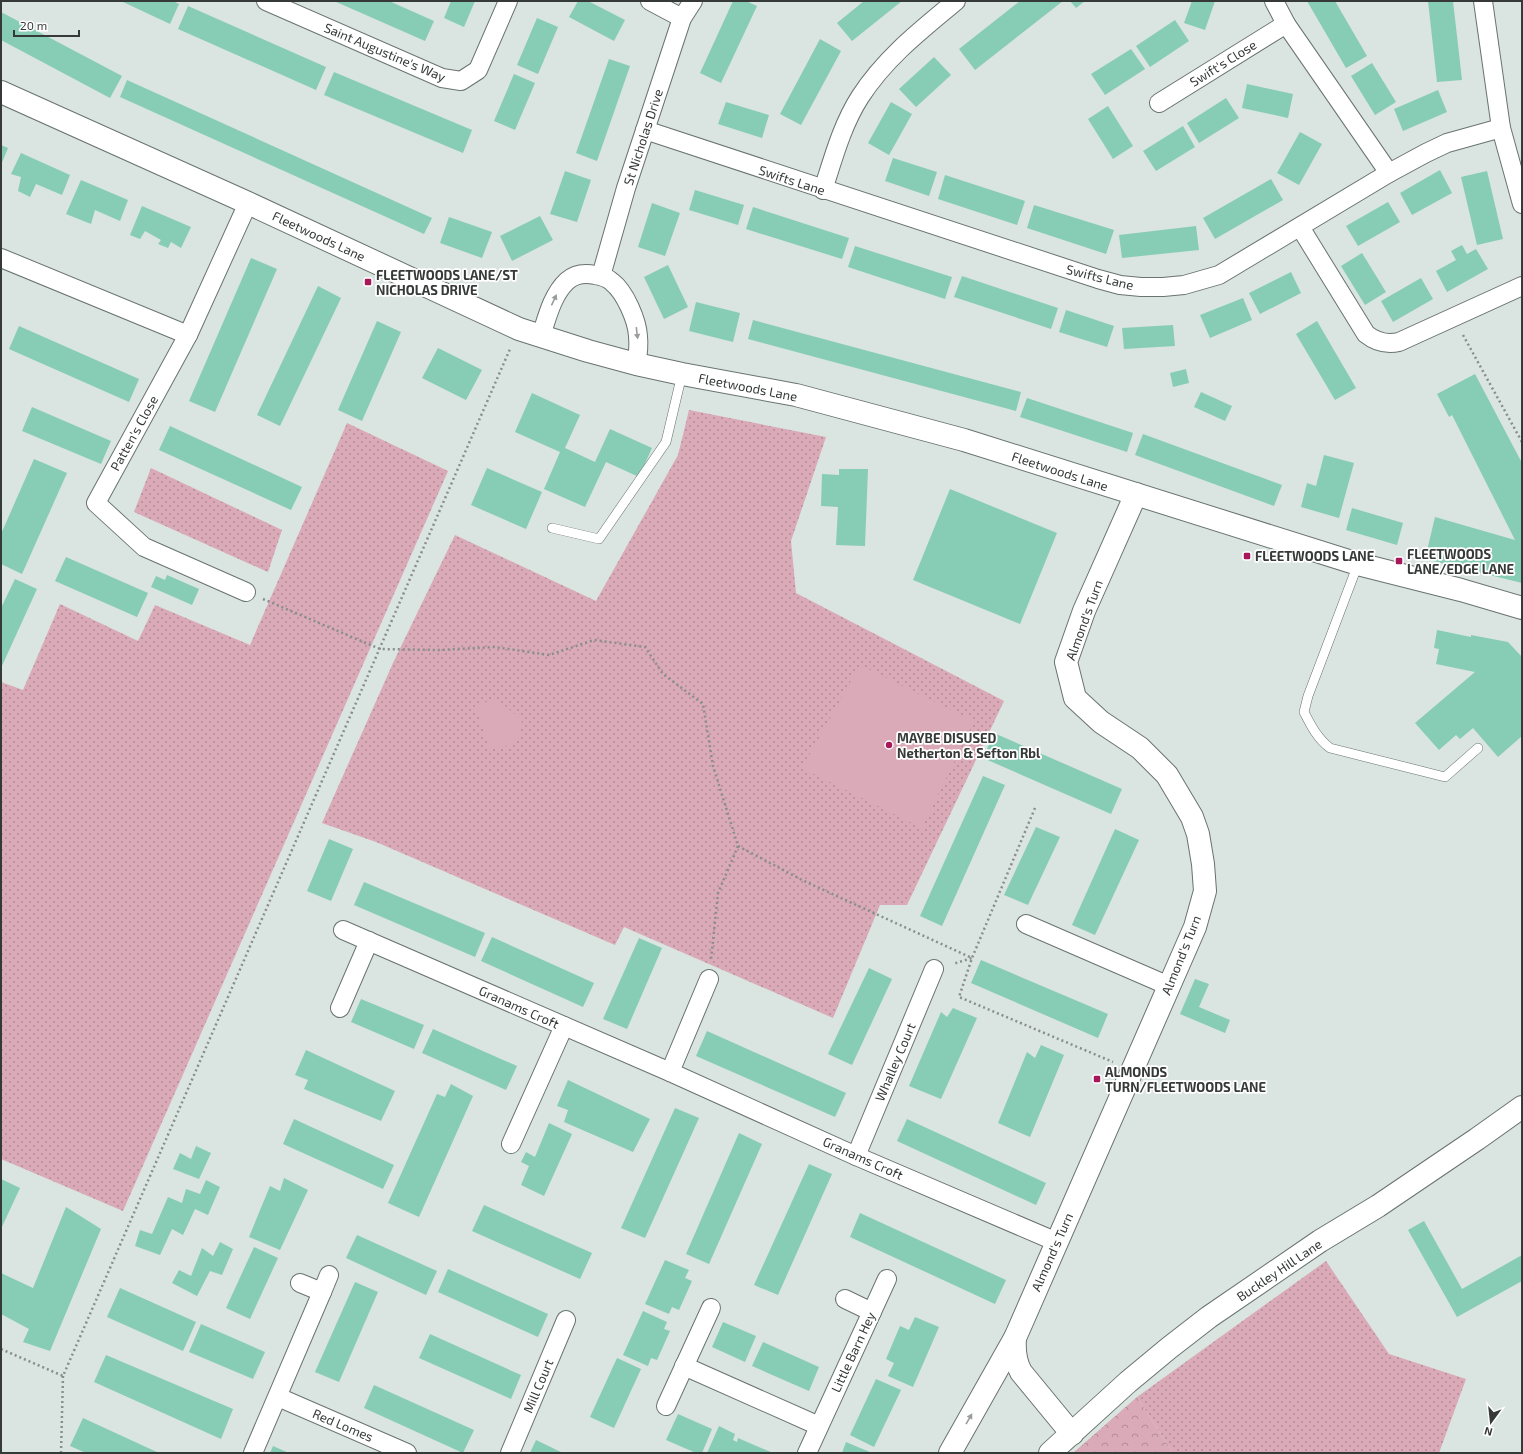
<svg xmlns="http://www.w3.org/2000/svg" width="1523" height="1454" viewBox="0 0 1523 1454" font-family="'Exo 2',sans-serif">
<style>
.green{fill:url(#green-dots)}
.forest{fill:url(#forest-crowns)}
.pitch{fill:#daaab8}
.building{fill:#87cdb5}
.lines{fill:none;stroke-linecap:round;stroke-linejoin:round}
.service-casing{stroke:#69736f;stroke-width:10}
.minor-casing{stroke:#69736f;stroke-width:20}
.tertiary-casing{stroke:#69736f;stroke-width:24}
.secondary-casing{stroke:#69736f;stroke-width:24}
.path{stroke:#878e8b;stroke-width:2.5;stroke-dasharray:2 3;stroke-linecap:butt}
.service{stroke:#fff;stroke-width:9}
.minor{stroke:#fff;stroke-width:18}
.tertiary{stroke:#fff;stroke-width:22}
.secondary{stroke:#fff;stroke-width:22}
.oneway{fill:#9a9c9b}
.poi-dot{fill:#a6185a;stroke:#fff;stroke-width:1.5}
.labels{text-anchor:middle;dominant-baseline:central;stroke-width:3.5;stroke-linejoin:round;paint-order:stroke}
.street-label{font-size:13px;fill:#353937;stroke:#fff}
.poi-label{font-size:13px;font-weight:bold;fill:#353937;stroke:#fff;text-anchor:start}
</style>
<defs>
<pattern id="green-dots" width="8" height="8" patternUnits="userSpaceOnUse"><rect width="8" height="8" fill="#daaab8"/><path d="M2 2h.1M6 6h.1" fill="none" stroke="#b28b96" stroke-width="1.8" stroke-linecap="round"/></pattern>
<pattern id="forest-crowns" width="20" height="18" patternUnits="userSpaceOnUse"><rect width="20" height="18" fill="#daaab8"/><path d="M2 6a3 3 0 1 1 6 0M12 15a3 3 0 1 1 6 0" fill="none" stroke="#b28b96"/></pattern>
</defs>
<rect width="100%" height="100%" fill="#dae4e0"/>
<g class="green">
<path d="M689,410L826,437L791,541L796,593L1004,701L907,905H880L833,1018L624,927L615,945L376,842L322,823L393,663L455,535L596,601L678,455Z"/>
<path d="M347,423L448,471L123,1211L1,1159V682L23,690L60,604L138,641L155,605L250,645Z"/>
<path d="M151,468L282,530L268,572L134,512Z"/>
<path d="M1326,1261L1389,1354L1466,1379L1439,1453H1173L1137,1397Z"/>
</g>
<path class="forest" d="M1137,1397L1173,1453H1073Z"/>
<g class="pitch">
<path d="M860,665L974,721L922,828L802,768Z"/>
<path d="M495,698L522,720C517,747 516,746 489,748L477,709L482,704Z"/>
</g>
<g class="building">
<path d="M121,1H173L179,4L170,24Z"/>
<path d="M334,1H389L434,21L425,41Z"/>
<path d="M451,1H475L464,27L444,18Z"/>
<path d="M578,1H588L625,20L614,41L569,17Z"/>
<path d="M733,1H746L757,6L721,83L700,73Z"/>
<path d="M864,1H902L852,41L837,23Z"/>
<path d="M1020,1H1063L975,70L959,49Z"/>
<path d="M1070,1H1085L1076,8Z"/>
<path d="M1192,1H1215L1205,30L1184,23Z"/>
<path d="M1307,1H1335L1367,56L1346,68Z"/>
<path d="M1428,1H1453L1462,80L1437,82Z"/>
<path d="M188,6L326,67L316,90L178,29Z"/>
<path d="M1,12L122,76L110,98L1,40Z"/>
<path d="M537,18L558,27L538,74L517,65Z"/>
<path d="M1175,20L1189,41L1150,67L1136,46Z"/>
<path d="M820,39L841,51L801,125L780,114Z"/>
<path d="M1131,49L1145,69L1105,95L1091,74Z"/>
<path d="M934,57L951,75L916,107L899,89Z"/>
<path d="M609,59L630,66L597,161L576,153Z"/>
<path d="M1372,63L1396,102L1375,115L1351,76Z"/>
<path d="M334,72L472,130L463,153L324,95Z"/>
<path d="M514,74L535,83L515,130L494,121Z"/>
<path d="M127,80L432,218L424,234L120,97Z"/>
<path d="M1247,84L1293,94L1288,118L1242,108Z"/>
<path d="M1438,90L1447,112L1403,131L1394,109Z"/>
<path d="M1226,98L1239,118L1199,143L1187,123Z"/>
<path d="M726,102L769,115L762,138L718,124Z"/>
<path d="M891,102L912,114L889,155L868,143Z"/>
<path d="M1108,106L1133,146L1113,159L1088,119Z"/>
<path d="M1183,126L1195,147L1156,171L1143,151Z"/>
<path d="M1300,132L1322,144L1299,185L1277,173Z"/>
<path d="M1,145L8,148L1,165Z"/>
<path d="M21,153L70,175L62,195L36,184L30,197L18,191L21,177L11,174Z"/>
<path d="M893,158L937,172L929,196L885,181Z"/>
<path d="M1440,170L1452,193L1412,215L1400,193Z"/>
<path d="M565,171L591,180L577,222L550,214Z"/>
<path d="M1487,171L1503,239L1477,245L1461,177Z"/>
<path d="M945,175L1025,201L1017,225L938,199Z"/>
<path d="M1271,179L1283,200L1215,239L1203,218Z"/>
<path d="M81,180L128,200L120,221L95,210L91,224L66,214Z"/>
<path d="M695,190L744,205L738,225L689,210Z"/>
<path d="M1388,202L1400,222L1358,246L1346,226Z"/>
<path d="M652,203L680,213L665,256L638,247Z"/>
<path d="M1034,205L1114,230L1106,254L1027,228Z"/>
<path d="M142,206L191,227L181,248L171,242L168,248L158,244L161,240L145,231L140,239L130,235Z"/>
<path d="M753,207L849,238L842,259L746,229Z"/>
<path d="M540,216L553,240L512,261L500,236Z"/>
<path d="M449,217L492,232L482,258L440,243Z"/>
<path d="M1196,226L1199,250L1122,258L1119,235Z"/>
<path d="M1462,245L1467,254L1476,249L1488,269L1447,292L1436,271L1456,260L1451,251Z"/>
<path d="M855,246L952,277L945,299L848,267Z"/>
<path d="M1362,253L1386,292L1365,305L1341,266Z"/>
<path d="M251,258L277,269L215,412L189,401Z"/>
<path d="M668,265L688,307L664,319L644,277Z"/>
<path d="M1291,272L1301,293L1260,314L1249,293Z"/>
<path d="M962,276L1058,308L1051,329L954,297Z"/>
<path d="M1421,278L1433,299L1393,322L1381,301Z"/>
<path d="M318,286L341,298L280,426L257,415Z"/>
<path d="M1243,298L1252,320L1210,338L1200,315Z"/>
<path d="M696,302L740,313L733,342L689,331Z"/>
<path d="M1066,310L1114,326L1107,347L1059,332Z"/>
<path d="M753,320L1021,392L1016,411L748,339Z"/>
<path d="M377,321L401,332L362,421L338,410Z"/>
<path d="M1317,321L1356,388L1335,400L1296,334Z"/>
<path d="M1173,325L1175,346L1124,349L1122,328Z"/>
<path d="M19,326L139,379L129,402L9,349Z"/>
<path d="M438,348L482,370L466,400L422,378Z"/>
<path d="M1186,369L1189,383L1173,387L1170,373Z"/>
<path d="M1475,374L1522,463V583L1425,559L1435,517L1515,540L1452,415L1449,417L1437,394Z"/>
<path d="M1201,392L1232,406L1225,421L1194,407Z"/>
<path d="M532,393L580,415L565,448L595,462L610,429L652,448L639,477L606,462L585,507L544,489L560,452L515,432Z"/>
<path d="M1027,398L1133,433L1127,452L1020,417Z"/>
<path d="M32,407L111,441L101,464L22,431Z"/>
<path d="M170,426L302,487L291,510L159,450Z"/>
<path d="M1143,434L1282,485L1274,506L1135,455Z"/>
<path d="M1324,455L1354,463L1339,518L1301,507L1307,483L1316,486Z"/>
<path d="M34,459L67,473L22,574L1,564V534Z"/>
<path d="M487,468L542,492L526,529L471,505Z"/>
<path d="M839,469H868L865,546L836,545L838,507L821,506L822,474L839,475Z"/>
<path d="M950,489L1057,533L1020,624L913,580Z"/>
<path d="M1352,508L1403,523L1397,545L1346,530Z"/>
<path d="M66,557L148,593L137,617L55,581Z"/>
<path d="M167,575L199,589L192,605L151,587L156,576L165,580Z"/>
<path d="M15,579L37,589L1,668V608Z"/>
<path d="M1437,630L1471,637V635L1508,642L1522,657V736L1498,757L1473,728L1460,739L1456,735L1439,750L1415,723L1475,672L1436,664L1439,649L1434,648Z"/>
<path d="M994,733L1122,789L1111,814L983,758Z"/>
<path d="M983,776L1005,785L942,926L920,916Z"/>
<path d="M1036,827L1060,837L1028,905L1004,895Z"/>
<path d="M1115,829L1139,840L1095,935L1072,925Z"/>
<path d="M329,839L353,849L331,901L307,891Z"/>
<path d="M364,882L485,933L475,957L354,905Z"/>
<path d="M492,937L594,983L583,1007L481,961Z"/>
<path d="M639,938L662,948L627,1029L603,1019Z"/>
<path d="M981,960L1108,1014L1098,1038L971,983Z"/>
<path d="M869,968L892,979L852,1065L828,1054Z"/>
<path d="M1195,979L1209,984L1199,1007L1230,1020L1225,1033L1180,1014Z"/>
<path d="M361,999L424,1025L414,1049L351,1022Z"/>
<path d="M953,1008L977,1018L941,1099L909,1086L941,1012L947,1017Z"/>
<path d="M433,1029L517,1066L506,1090L422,1053Z"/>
<path d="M707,1031L846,1093L835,1117L696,1056Z"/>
<path d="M1041,1045L1064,1055L1030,1137L998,1123L1027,1052L1035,1058Z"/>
<path d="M306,1050L395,1091L381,1121L304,1089L308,1080L295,1075Z"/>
<path d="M568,1080L650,1119L633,1152L564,1122L568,1110L557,1106Z"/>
<path d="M451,1084L473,1096L419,1217L388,1203L437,1094L445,1097Z"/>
<path d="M675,1108L699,1118L645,1238L621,1228Z"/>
<path d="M294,1119L394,1165L383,1189L283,1144Z"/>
<path d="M907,1119L1046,1183L1036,1205L897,1141Z"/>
<path d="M549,1123L572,1134L544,1196L521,1185L529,1166L521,1162L526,1152L535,1157Z"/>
<path d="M739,1133L762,1144L709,1264L686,1254Z"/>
<path d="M196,1146L211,1153L199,1179L173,1169L180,1153L191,1159Z"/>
<path d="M809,1164L832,1174L778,1295L754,1285Z"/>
<path d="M284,1178L308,1190L280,1250L249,1237L270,1186L280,1191Z"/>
<path d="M1,1179L20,1188L1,1229Z"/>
<path d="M206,1180L220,1187L208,1215L195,1209L183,1235L172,1229L160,1255L135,1246L140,1230L152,1234L168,1197L182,1203L186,1189L200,1194Z"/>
<path d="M484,1205L592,1253L580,1279L472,1231Z"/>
<path d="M66,1207L101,1229L50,1351L23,1342L29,1329L1,1314V1273L33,1288Z"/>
<path d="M860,1213L1006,1280L995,1304L850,1237Z"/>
<path d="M1424,1221L1462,1289L1522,1255V1281L1457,1317L1408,1230Z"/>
<path d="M357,1235L437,1271L426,1295L346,1258Z"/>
<path d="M220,1242L233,1249L222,1275L210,1271L197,1296L172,1283L179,1270L191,1276L202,1248L213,1256Z"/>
<path d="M254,1247L278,1258L250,1319L226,1308Z"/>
<path d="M665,1260L689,1270L685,1278L692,1281L679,1310L672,1307L669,1314L645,1304Z"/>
<path d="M448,1269L548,1314L538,1337L438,1292Z"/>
<path d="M355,1282L378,1292L339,1382L315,1372Z"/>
<path d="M120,1288L196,1322L183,1351L107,1317Z"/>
<path d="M643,1311L667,1322L664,1329L670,1331L657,1360L651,1358L648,1366L623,1355Z"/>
<path d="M915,1317L939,1327L913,1387L888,1376L894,1363L886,1359L900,1326L909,1330Z"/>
<path d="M723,1322L756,1336L745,1362L712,1347Z"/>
<path d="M201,1324L265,1352L253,1379L189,1352Z"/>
<path d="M430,1334L521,1375L511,1399L419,1358Z"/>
<path d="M763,1342L819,1367L809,1391L752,1366Z"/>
<path d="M106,1355L233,1409L221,1439L94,1382Z"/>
<path d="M617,1358L641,1369L614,1428L590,1417Z"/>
<path d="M876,1379L901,1390L874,1447L850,1435Z"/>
<path d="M374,1385L474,1430L463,1453L364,1408Z"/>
<path d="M678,1414L712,1429L702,1453H696L666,1440Z"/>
<path d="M83,1418L159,1453H86L70,1446Z"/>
<path d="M719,1426L735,1434L733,1440L737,1442L738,1438L773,1453H707Z"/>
<path d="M536,1440L563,1453H530Z"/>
<path d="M846,1442L872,1453H842Z"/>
<path d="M273,1446L289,1453H270Z"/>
</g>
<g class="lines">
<defs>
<g id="service">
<path d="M552,528L599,539L666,442L682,374"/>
<path d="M1358,564L1308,696L1304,712C1311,726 1318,739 1330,748L1445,777L1478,748"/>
</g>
<g id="minor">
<path d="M266,1L442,78L461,81L478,70L508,1"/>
<path d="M650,1L682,18"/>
<path d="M1483,1L1501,128L1522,204"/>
<path d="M1159,103L1286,24"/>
<path d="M645,130L1098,279L1120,285L1141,287H1163L1184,285L1219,275L1389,173L1286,24L1274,1"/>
<path d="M1389,173L1426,153L1447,143L1501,128"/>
<path d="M823,190C833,159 842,125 860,97C885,58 921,30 956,1"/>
<path d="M1300,227L1366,334C1376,342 1386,345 1399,342L1522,286"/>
<path d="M1,258L188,335"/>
<path d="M601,276L626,188L682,18L693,1"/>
<path d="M541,336C547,318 552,295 567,281C575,274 585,273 595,275C601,276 608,278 612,282C625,292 637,320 638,336C639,346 638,355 636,364"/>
<path d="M246,592L144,547L96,503L188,335L248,203"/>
<path d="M1026,924L1169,986"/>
<path d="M343,930L670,1072L856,1156L1057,1242"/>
<path d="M340,1008L369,941"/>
<path d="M670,1072L709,979"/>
<path d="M511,1144L564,1026"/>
<path d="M856,1156L934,969"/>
<path d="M300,1283L322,1292L329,1275"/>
<path d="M845,1299L872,1312"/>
<path d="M684,1366L819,1426"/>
<path d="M278,1397L407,1453"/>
<path d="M666,1406L711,1308"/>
<path d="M253,1453L322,1292"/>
<path d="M510,1453L566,1320"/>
<path d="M807,1453L887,1279"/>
</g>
<g id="tertiary">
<path d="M1,92L248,203L519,329L588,351L636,364L682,374L796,395L964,440L1358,564L1461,590L1522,608"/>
<path d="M1072,1434L1021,1372C1015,1361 1014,1351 1015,1338L1195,927L1205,891L1203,864L1198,834L1192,817L1167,775L1140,748L1101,722L1075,698L1066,662L1084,611L1136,494"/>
<path d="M950,1453L1015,1338"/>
</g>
<path id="secondary" d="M1050,1453L1128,1382L1169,1348L1209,1317L1320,1241L1378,1206L1477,1139L1522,1107"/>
</defs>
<use href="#service" class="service-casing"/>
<use href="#minor" class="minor-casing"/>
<use href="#tertiary" class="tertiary-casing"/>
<use href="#secondary" class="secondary-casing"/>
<g class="path">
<path d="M1463,335L1522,442"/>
<path d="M263,599L380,649L438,650L495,647L549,655L594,640L645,647L663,674L703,704L713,766L738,846L718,893L711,960"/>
<path d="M1035,808L972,958L959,997L1113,1062"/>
<path d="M738,846L804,881L972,958L953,964"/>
<path d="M1,1349L63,1376L510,349"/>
<path d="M61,1453L63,1376"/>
</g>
<use href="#service" class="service"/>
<use href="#minor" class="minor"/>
<use href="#tertiary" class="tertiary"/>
<use href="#secondary" class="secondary"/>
</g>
<defs><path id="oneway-solid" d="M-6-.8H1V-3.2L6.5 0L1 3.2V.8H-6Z"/></defs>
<g class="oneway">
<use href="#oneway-solid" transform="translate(554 300) rotate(-65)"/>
<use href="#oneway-solid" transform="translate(637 333) rotate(83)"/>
<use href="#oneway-solid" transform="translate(969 1419) rotate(-60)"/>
</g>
<g class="poi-dot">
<rect x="364" y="278" width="8" height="8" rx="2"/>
<rect x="1243" y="552" width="8" height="8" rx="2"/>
<rect x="1395" y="557" width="8" height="8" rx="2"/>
<circle cx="889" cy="745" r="4"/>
<rect x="1093" y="1075" width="8" height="8" rx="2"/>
</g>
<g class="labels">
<g class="street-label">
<text transform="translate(385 52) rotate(23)">Saint Augustine's Way</text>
<text transform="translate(1223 63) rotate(-32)">Swift's Close</text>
<text transform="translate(643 137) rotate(-72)">St Nicholas Drive</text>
<text transform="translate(792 180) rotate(18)">Swifts Lane</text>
<text transform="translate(319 236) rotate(25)">Fleetwoods Lane</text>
<text transform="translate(1100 277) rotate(14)">Swifts Lane</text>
<text transform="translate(748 387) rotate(11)">Fleetwoods Lane</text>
<text transform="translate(134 433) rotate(-61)">Patten's Close</text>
<text transform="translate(1060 471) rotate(18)">Fleetwoods Lane</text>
<text transform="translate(1084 620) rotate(-70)">Almond's Turn</text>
<text transform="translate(1181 955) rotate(-68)">Almond's Turn</text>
<text transform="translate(519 1007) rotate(24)">Granams Croft</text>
<text transform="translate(895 1062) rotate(-67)">Whalley Court</text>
<text transform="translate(863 1158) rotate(24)">Granams Croft</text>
<text transform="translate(1052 1252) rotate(-66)">Almond's Turn</text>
<text transform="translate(1279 1270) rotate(-34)">Buckley Hill Lane</text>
<text transform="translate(853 1352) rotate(-65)">Little Barn Hey</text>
<text transform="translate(538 1386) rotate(-67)">Mill Court</text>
<text transform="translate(343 1425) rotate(23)">Red Lomes</text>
</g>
<g class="poi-label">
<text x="376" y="275">FLEETWOODS LANE/ST<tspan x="376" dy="15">NICHOLAS DRIVE</tspan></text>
<text x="1407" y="554">FLEETWOODS<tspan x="1407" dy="15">LANE/EDGE LANE</tspan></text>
<text x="1255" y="556">FLEETWOODS LANE</text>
<text x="897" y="738">MAYBE DISUSED<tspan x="897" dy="15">Netherton &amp; Sefton Rbl</tspan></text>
<text x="1105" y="1072">ALMONDS<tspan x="1105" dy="15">TURN/FLEETWOODS LANE</tspan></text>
</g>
</g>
<rect width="1523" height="1454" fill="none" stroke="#353937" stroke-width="4"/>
<g transform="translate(1491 1422) rotate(195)" stroke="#ffffff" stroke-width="3" paint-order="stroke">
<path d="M0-3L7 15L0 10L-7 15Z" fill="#353937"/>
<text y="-6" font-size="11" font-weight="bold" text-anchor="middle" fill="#353937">N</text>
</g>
<path d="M14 30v6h65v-6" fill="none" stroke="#353937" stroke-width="2"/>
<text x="20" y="30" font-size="12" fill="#353937" stroke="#ffffff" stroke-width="3" paint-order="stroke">20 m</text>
</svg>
